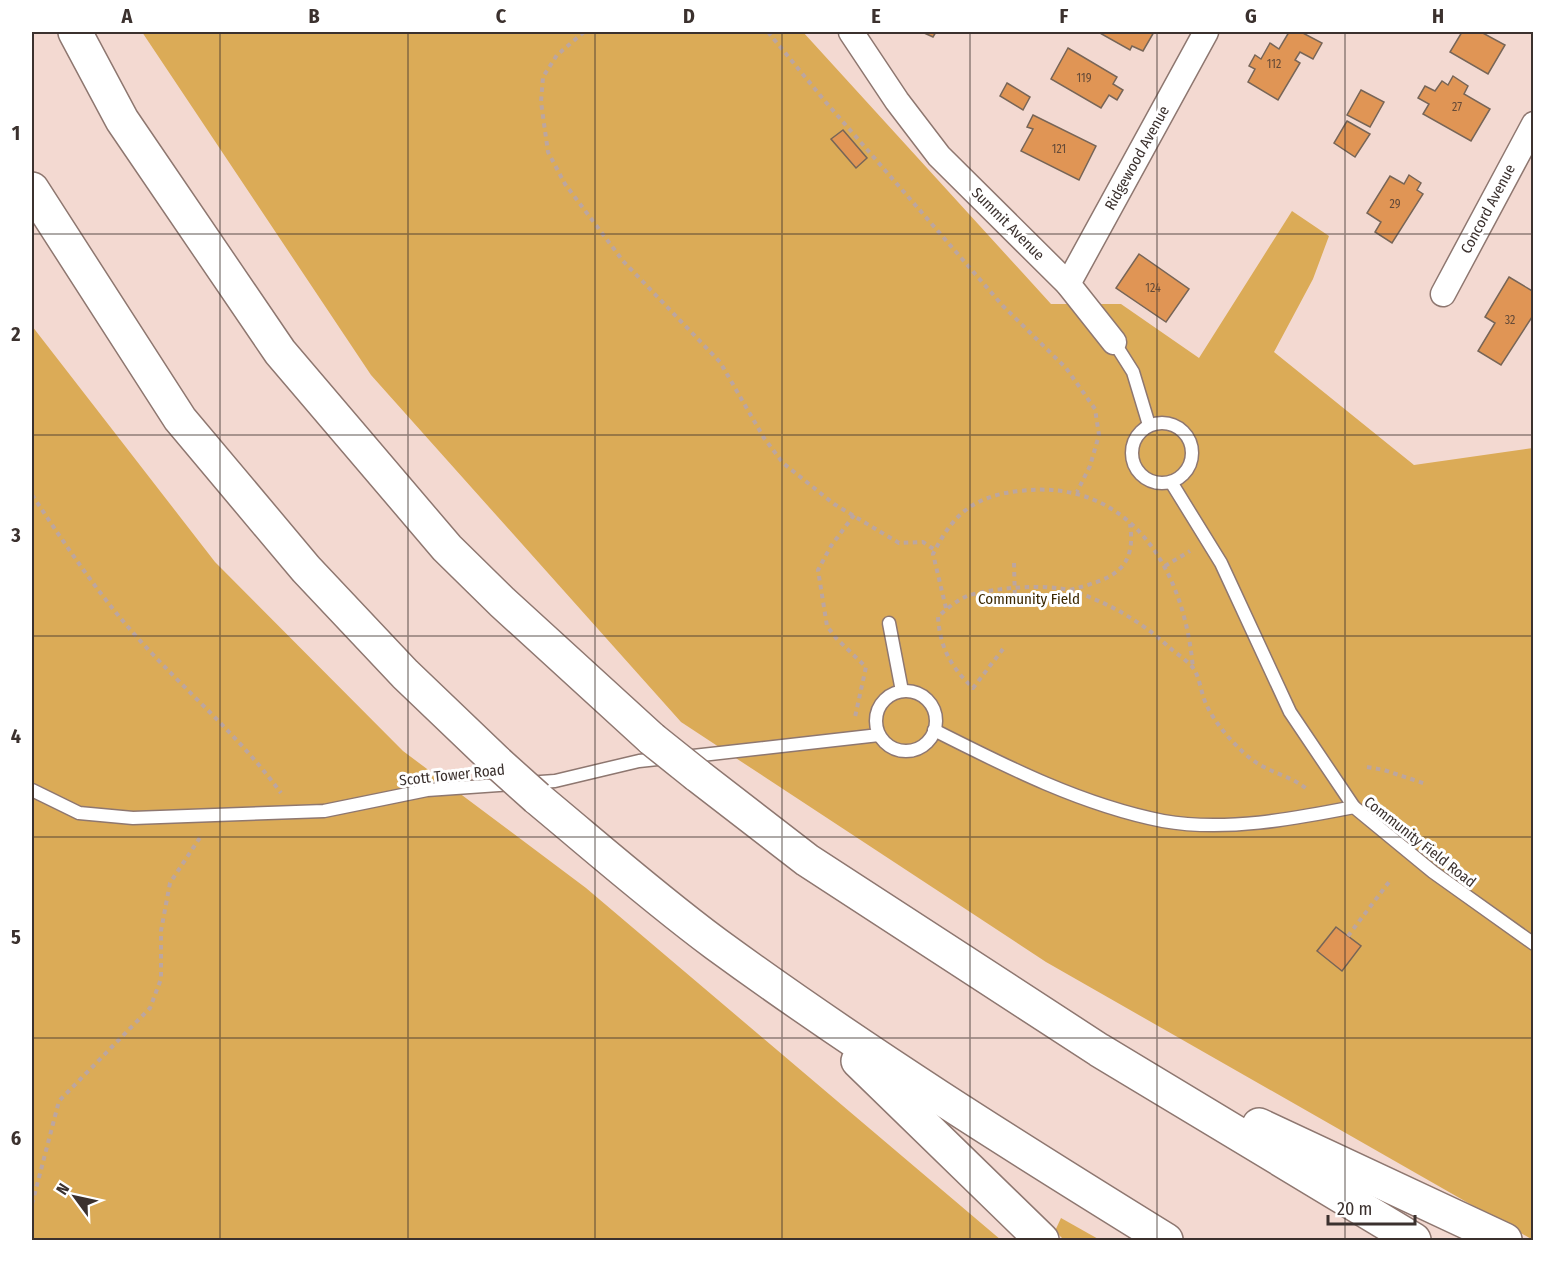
<svg xmlns="http://www.w3.org/2000/svg" width="1565" height="1272" viewBox="0 0 1565 1272" font-family="'Fira Sans Condensed',sans-serif">
<style>
.green{fill:#dbab57}
.building{fill:#e09555;stroke:#776557;stroke-width:1.5}
.lines{fill:none;stroke-linecap:round;stroke-linejoin:round}
.lane-casing{stroke:#8e7770;stroke-width:15}
.street-casing{stroke:#8e7770;stroke-width:27}
.highway-casing{stroke:#8e7770;stroke-width:36}
.path{stroke:#bca6a0;stroke-width:4;stroke-dasharray:4.5 4.5;stroke-linecap:butt}
.lane{stroke:#fff;stroke-width:12}
.street{stroke:#fff;stroke-width:24}
.highway{stroke:#fff;stroke-width:33}
.highway-bridge-casing{stroke:#8e7770;stroke-width:36;stroke-linecap:butt}
.highway-bridge{stroke:#fff;stroke-width:33}
.grid{fill:none;stroke:#3b312e;stroke-width:1.5;stroke-opacity:0.55}
.labels{text-anchor:middle;dominant-baseline:central;stroke-width:6;stroke-linejoin:round;paint-order:stroke}
.number-label{font-size:12px;fill:#644a38}
.street-label{font-size:15px;fill:#3b312e;stroke:#fff}
.park-label{font-size:15px;fill:#3b2700;stroke:#fff}
.neatline{fill:none;stroke:#3b312e;stroke-width:2}
.grid-label{font-size:20px;text-anchor:middle;font-weight:bold;fill:#3b312e}
</style>
<rect width="100%" height="100%" fill="#f3d9d1"/>
<g class="green">
<path d="M142,32H803L1051,304H1121L1199,358L1292,211L1329,236L1313,279L1274,352L1414,465L1533,448V1240L1046,962L681,722L371,375Z"/>
<path d="M32,326L215,562L403,751L586,888L1001,1240H32Z"/>
<path d="M1061,1218L1100,1240H1064L1055,1231Z"/>
</g>
<g class="building">
<path d="M922,32H936L933,37Z"/>
<path d="M1098,32H1154L1143,51L1132,46L1130,50Z"/>
<path d="M1289,32H1301L1322,43L1313,59L1300,52L1295,60L1300,63L1278,100L1248,82L1255,69L1249,66L1255,55L1261,59L1270,43L1279,49Z"/>
<path d="M1462,32H1481L1505,45L1488,74L1450,52Z"/>
<path d="M1068,48L1117,77L1113,84L1123,90L1117,100L1109,95L1101,108L1051,79Z"/>
<path d="M1453,76L1468,86L1464,94L1490,109L1471,141L1423,114L1429,104L1418,98L1425,86L1435,91L1442,81L1448,85Z"/>
<path d="M1007,83L1030,97L1023,110L1000,96Z"/>
<path d="M1361,90L1384,102L1370,127L1347,115Z"/>
<path d="M1033,115L1096,146L1079,180L1021,151L1033,129L1027,127Z"/>
<path d="M1347,121L1370,134L1355,157L1334,143Z"/>
<path d="M843,130L867,158L856,168L831,139Z"/>
<path d="M1409,175L1421,183L1417,190L1423,194L1392,243L1375,232L1381,222L1367,213L1390,176L1404,184Z"/>
<path d="M1139,254L1189,289L1166,322L1116,288Z"/>
<path d="M1509,277L1534,292V314L1501,365L1478,351L1495,323L1485,317Z"/>
<path d="M1336,927L1361,946L1342,971L1317,951Z"/>
</g>
<g class="lines">
<defs>
<g id="lane">
<path d="M1114,342L1133,372L1149,425"/>
<circle cx="1162" cy="453" r="30"/>
<path d="M1171,482L1221,563L1290,712L1354,807"/>
<path d="M889,623L902,691"/>
<circle cx="906" cy="721" r="30"/>
<path d="M934,730C1007,767 1082,805 1163,821C1225,832 1293,819 1354,807L1433,872L1534,944"/>
<path d="M684,757L879,735"/>
<path d="M32,790L79,813L133,818L324,811L427,790L555,781L639,761L667,758"/>
</g>
<g id="street">
<path d="M851,32L897,101L939,156L1068,284L1114,342"/>
<path d="M1068,284L1206,32"/>
<path d="M1443,294L1534,124"/>
</g>
<g id="highway">
<path d="M75,32L122,120L280,352L447,548L502,602L652,739"/>
<path d="M32,189L180,419L306,569L405,674L498,763"/>
<path d="M697,775L807,860L1099,1050L1414,1240"/>
<path d="M537,798C596,847 654,898 716,944C861,1050 1014,1146 1166,1240"/>
<path d="M858,1061L1042,1240"/>
<path d="M1259,1125L1505,1240"/>
</g>
</defs>
<use href="#lane" class="lane-casing"/>
<use href="#street" class="street-casing"/>
<use href="#highway" class="highway-casing"/>
<g class="path">
<path d="M584,32L557,55L543,77L541,102L548,152L565,184L623,261L720,362L764,438L783,463L834,504L899,543L923,542L935,550"/>
<path d="M768,32L824,100L1003,306L1066,368L1095,409L1099,435L1090,466L1077,492"/>
<path d="M32,495C61,538 90,582 123,621C173,681 235,730 281,793"/>
<path d="M854,515L831,546L818,570L827,626L836,638L866,667L855,717"/>
<path d="M1014,563L1015,602"/>
<path d="M1165,566L1190,551"/>
<path d="M1070,590C1110,579 1137,572 1130,524"/>
<path d="M946,608L933,554C953,514 974,496 1019,491C1130,477 1185,570 1193,669"/>
<path d="M1003,649L973,688C951,667 940,648 938,617C946,609 956,601 967,596C992,588 1046,583 1072,591C1108,602 1142,622 1170,648C1177,654 1188,661 1194,669C1200,679 1201,693 1206,704C1215,723 1229,739 1245,754C1266,773 1289,774 1308,790"/>
<path d="M1367,767L1384,770L1426,784"/>
<path d="M1348,936L1389,882"/>
<path d="M32,1204L59,1101L150,1008L161,979V931L170,883L201,836"/>
</g>
<use href="#lane" class="lane"/>
<use href="#street" class="street"/>
<use href="#highway" class="highway"/>
<defs>
<g id="highway-bridge">
<path d="M652,739L697,775"/>
<path d="M498,763L537,798"/>
</g>
</defs>
<use href="#highway-bridge" class="highway-bridge-casing"/>
<use href="#highway-bridge" class="highway-bridge"/>
</g>
<path class="grid" d="M220,32V1240M408,32V1240M595,32V1240M782,32V1240M970,32V1240M1157,32V1240M1345,32V1240M32,234H1534M32,435H1534M32,636H1534M32,837H1534M32,1038H1534"/>
<g class="labels">
<g class="number-label">
<text x="1274" y="64">112</text>
<text x="1084" y="78">119</text>
<text x="1457" y="107">27</text>
<text x="1059" y="149">121</text>
<text x="1395" y="204">29</text>
<text x="1153" y="288">124</text>
<text x="1510" y="320">32</text>
</g>
<g class="street-label">
<text transform="translate(1137 158) rotate(-61)">Ridgewood Avenue</text>
<text transform="translate(1488 209) rotate(-62)">Concord Avenue</text>
<text transform="translate(1008 224) rotate(45)">Summit Avenue</text>
<text transform="translate(452 775) rotate(-6)">Scott Tower Road</text>
<text transform="translate(1420 842) rotate(38)">Community Field Road</text>
</g>
<g class="park-label">
<text x="1029" y="599">Community Field</text>
</g>
</g>
<rect width="1565" height="1272" fill="none" stroke="#ffffff" stroke-width="66"/>
<g transform="translate(75 1197) rotate(303)" stroke="#ffffff" stroke-width="4.5" paint-order="stroke">
<path d="M0-4.5L10 22L0 15L-10 22Z" fill="#3b312e"/>
<text y="-9" font-size="16" font-weight="bold" text-anchor="middle" fill="#3b312e">N</text>
</g>
<path d="M1328 1215v9h87v-9" fill="none" stroke="#3b312e" stroke-width="3"/>
<text x="1337" y="1215" font-size="18" fill="#3b312e" stroke="#ffffff" stroke-width="4.5" paint-order="stroke">20 m</text>
<rect x="33" y="33" width="1499" height="1206" class="neatline"/>
<g class="grid-label">
<text x="127" y="23">A</text>
<text x="314" y="23">B</text>
<text x="501" y="23">C</text>
<text x="689" y="23">D</text>
<text x="876" y="23">E</text>
<text x="1064" y="23">F</text>
<text x="1251" y="23">G</text>
<text x="1438" y="23">H</text>
<text x="16" y="140">1</text>
<text x="16" y="341">2</text>
<text x="16" y="542">3</text>
<text x="16" y="743">4</text>
<text x="16" y="944">5</text>
<text x="16" y="1145">6</text>
</g>
</svg>
